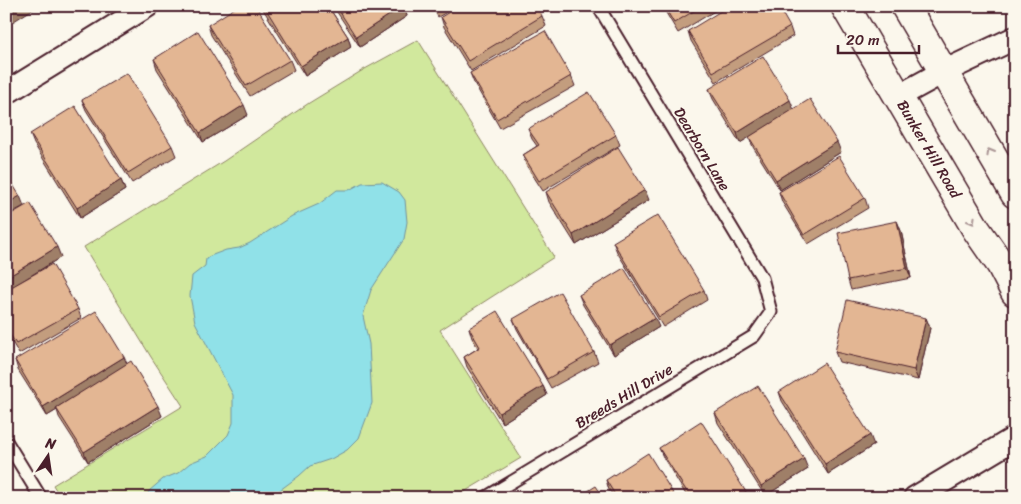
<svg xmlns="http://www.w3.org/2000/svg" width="1021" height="504" viewBox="0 0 1021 504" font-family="Sriracha,sans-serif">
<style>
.green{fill:#d1e89d;stroke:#8e8464}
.water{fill:#90e1e8;stroke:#74939c}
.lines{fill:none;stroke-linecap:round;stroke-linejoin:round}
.service-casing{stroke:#4a1f2b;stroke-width:15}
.minor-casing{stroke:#4a1f2b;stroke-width:26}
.secondary-casing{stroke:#4a1f2b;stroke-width:31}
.service{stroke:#fbf7ec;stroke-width:11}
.minor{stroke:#fbf7ec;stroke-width:22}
.secondary{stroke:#fbf7ec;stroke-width:28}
.wall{fill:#c39d7e;stroke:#4a1f2b}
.shaded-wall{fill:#9f7f67;stroke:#4a1f2b}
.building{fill:#e3b693;stroke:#4a1f2b}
.oneway{stroke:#ab9695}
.labels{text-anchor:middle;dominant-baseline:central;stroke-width:4;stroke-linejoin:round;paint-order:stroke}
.street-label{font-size:15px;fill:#4a1f2b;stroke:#fbf7ec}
</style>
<rect width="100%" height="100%" fill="#fbf7ec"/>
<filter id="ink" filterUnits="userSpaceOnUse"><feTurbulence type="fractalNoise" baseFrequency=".02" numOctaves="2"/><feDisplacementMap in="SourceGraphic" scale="10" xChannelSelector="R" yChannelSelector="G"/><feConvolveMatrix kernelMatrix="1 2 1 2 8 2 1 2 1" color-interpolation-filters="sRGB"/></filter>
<g filter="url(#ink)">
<path class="green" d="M418,40L554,257L440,330L521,458L454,498H61L53,485L183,406L151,357L84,247L224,161L309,103L363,70Z"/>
<path class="water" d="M382,182L399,192L405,200L407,222L404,239L371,290L363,316L369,344L372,403L359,438L347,450L331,459L310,466L299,476L269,498H146L149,491L163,479L178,473L190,463L207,456L228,435L233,423V395L195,322L190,296L192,276L205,266L206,259L210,256L226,250L239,248L250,243L292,216L319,204L337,190H349L362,183Z"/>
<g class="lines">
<defs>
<g id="service">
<path d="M6,441L41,498"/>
<path d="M485,498L754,336L771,312L762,278L598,6"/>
</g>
<g id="minor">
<path d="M6,93L147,6"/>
<path d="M899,96L943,72L1015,38"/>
<path d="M915,498L1015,438"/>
</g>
<g id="secondary">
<path id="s1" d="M845,6L976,229L1001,265L1015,292"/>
<path d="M905,6L1015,194"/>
</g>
</defs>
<use href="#service" class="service-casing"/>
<use href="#minor" class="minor-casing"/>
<use href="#secondary" class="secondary-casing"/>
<use href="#service" class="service"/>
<use href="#minor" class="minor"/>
<use href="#secondary" class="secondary"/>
</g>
<g class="wall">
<path d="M261,6H328L348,37L351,47L305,76Z"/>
<path d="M333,6H404L407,16L360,47Z"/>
<path d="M432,6H457L438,17Z"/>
<path d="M662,6H723L678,33Z"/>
<path d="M542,16L546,26L471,71L444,27L441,17Z"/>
<path d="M208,25L290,60L294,70L250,96L211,35Z"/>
<path d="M790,27L793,36L716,82L691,41L688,31Z"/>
<path d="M154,59L248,115L203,142L157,69Z"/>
<path d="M470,73L571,76L575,86L500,128L474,83Z"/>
<path d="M709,89L793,109L841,152L780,190L753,147L749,137L740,143L713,99Z"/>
<path d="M82,100L172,146L176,156L132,183L86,110Z"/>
<path d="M528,129L616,135L620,145L543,191L526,165L523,155L537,146L532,139Z"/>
<path d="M30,134L121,180L125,190L80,218L34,144Z"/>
<path d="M546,192L649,200L576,245L549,202Z"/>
<path d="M779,192L865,198L868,208L808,244L782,202Z"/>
<path d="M6,217L61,257L9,289L78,309L81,318L19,354L6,332Z"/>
<path d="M897,221L901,231L911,278L851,290L848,280Z"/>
<path d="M613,242L704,290L707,300L663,327L617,252Z"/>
<path d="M579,295L659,327L614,355L583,305Z"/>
<path d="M926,318L930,328L918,380L839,362L835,352Z"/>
<path d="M513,319L594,352L598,362L551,388L517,329Z"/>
<path d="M469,328L543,386L547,395L502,423L467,367L464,357L478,348L472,338Z"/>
<path d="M15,360L127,363L162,416L88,462L59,417L57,410L47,416L18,370Z"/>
<path d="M779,392L874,445L828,474L782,401Z"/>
<path d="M715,413L808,469L765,496L718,423Z"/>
<path d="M659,448L746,492L748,498H688L663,457Z"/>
<path d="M606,480L676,498H615L609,490Z"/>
</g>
<g class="shaded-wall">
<path d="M19,6H38L6,26V14Z"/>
<path d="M403,6H404L407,16L360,47L356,37Z"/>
<path d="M348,37L351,47L305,76L301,66Z"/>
<path d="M790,100L794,110L740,143L737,133Z"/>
<path d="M244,105L248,115L203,142L200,133Z"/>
<path d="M837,142L841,152L780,190L776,180Z"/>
<path d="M121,180L125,190L80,218L77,208Z"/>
<path d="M645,190L649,200L576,245L573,235Z"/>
<path d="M20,196L24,206L6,216V204Z"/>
<path d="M897,221L901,231L911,278L907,268Z"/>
<path d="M57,247L61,257L6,291V278Z"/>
<path d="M655,318L659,327L614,355L610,345Z"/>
<path d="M926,318L930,328L918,380L914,370Z"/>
<path d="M124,357L128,366L56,408L57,410L47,416L43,407Z"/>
<path d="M543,386L547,395L502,423L499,413Z"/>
<path d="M158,406L162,416L88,462L84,452Z"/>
<path d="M870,435L874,445L828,474L825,464Z"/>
<path d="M804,459L808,469L765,496L761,486Z"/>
<path d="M746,492L748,498H736Z"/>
</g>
<g class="building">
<path d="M6,6H19L6,14Z"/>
<path d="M238,6H256L290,60L246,86L208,25Z"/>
<path d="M264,6H328L348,37L301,66Z"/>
<path d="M336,6H403L356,37Z"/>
<path d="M459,6H537L542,16L468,61L441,17Z"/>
<path d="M664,6H702L674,23Z"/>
<path d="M729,6H778L790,27L713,72L688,31Z"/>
<path d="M198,31L244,105L200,133L154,59Z"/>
<path d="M545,31L571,76L497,119L470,73Z"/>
<path d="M763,56L790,100L737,133L709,89Z"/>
<path d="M127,73L172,146L128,173L82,100Z"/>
<path d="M589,92L616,135L539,181L523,155L539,145L528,129Z"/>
<path d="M810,99L837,142L776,180L749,137Z"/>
<path d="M75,106L121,180L77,208L30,134Z"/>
<path d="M618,147L645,190L573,235L546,192Z"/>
<path d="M839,156L865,198L804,235L779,192Z"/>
<path d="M6,174L20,196L6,204Z"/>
<path d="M30,203L57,247L6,278V217Z"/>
<path d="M658,215L704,290L659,317L613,242Z"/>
<path d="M897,221L907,268L848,280L838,233Z"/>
<path d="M52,264L78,309L16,344L6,328V290Z"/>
<path d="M624,268L655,318L610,345L579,295Z"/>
<path d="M560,292L594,352L547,379L513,319Z"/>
<path d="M847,300L926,318L914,370L835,352Z"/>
<path d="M96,311L124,357L43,407L15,360Z"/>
<path d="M497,311L543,386L499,413L464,357L480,347L469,328Z"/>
<path d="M131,361L158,406L84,452L56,408Z"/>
<path d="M824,363L870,435L825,464L779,392Z"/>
<path d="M758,386L804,459L761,486L715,413Z"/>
<path d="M701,421L746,492L736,498H691L659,448Z"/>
<path d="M648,453L676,498H617L606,480Z"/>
<path d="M596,486L604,498H577Z"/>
</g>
<defs><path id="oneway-chevron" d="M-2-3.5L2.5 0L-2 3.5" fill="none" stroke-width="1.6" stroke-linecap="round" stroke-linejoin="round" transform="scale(1.25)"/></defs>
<g class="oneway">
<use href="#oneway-chevron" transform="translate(990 152) rotate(-120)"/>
<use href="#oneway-chevron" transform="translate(972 221) rotate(60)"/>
</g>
</g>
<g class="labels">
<g class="street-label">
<text transform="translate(702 149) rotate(59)">Dearborn Lane</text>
<text stroke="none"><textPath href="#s1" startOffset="166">Bunker Hill Road</textPath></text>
<text transform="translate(624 396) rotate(-31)">Breeds Hill Drive</text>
</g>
</g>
<rect width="1021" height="504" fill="none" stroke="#fbf7ec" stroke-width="25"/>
<rect x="12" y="12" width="996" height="479" fill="none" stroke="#4a1f2b" stroke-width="2" filter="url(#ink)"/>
<g transform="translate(48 456) rotate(13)" stroke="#fbf7ec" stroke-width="4" paint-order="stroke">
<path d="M0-4L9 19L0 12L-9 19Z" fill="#4a1f2b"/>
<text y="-8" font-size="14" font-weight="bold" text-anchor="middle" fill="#4a1f2b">N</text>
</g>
<path d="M838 45v8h81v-8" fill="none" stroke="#4a1f2b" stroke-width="2.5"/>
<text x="846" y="45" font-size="15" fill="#4a1f2b" stroke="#fbf7ec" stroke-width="4" paint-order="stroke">20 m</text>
</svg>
